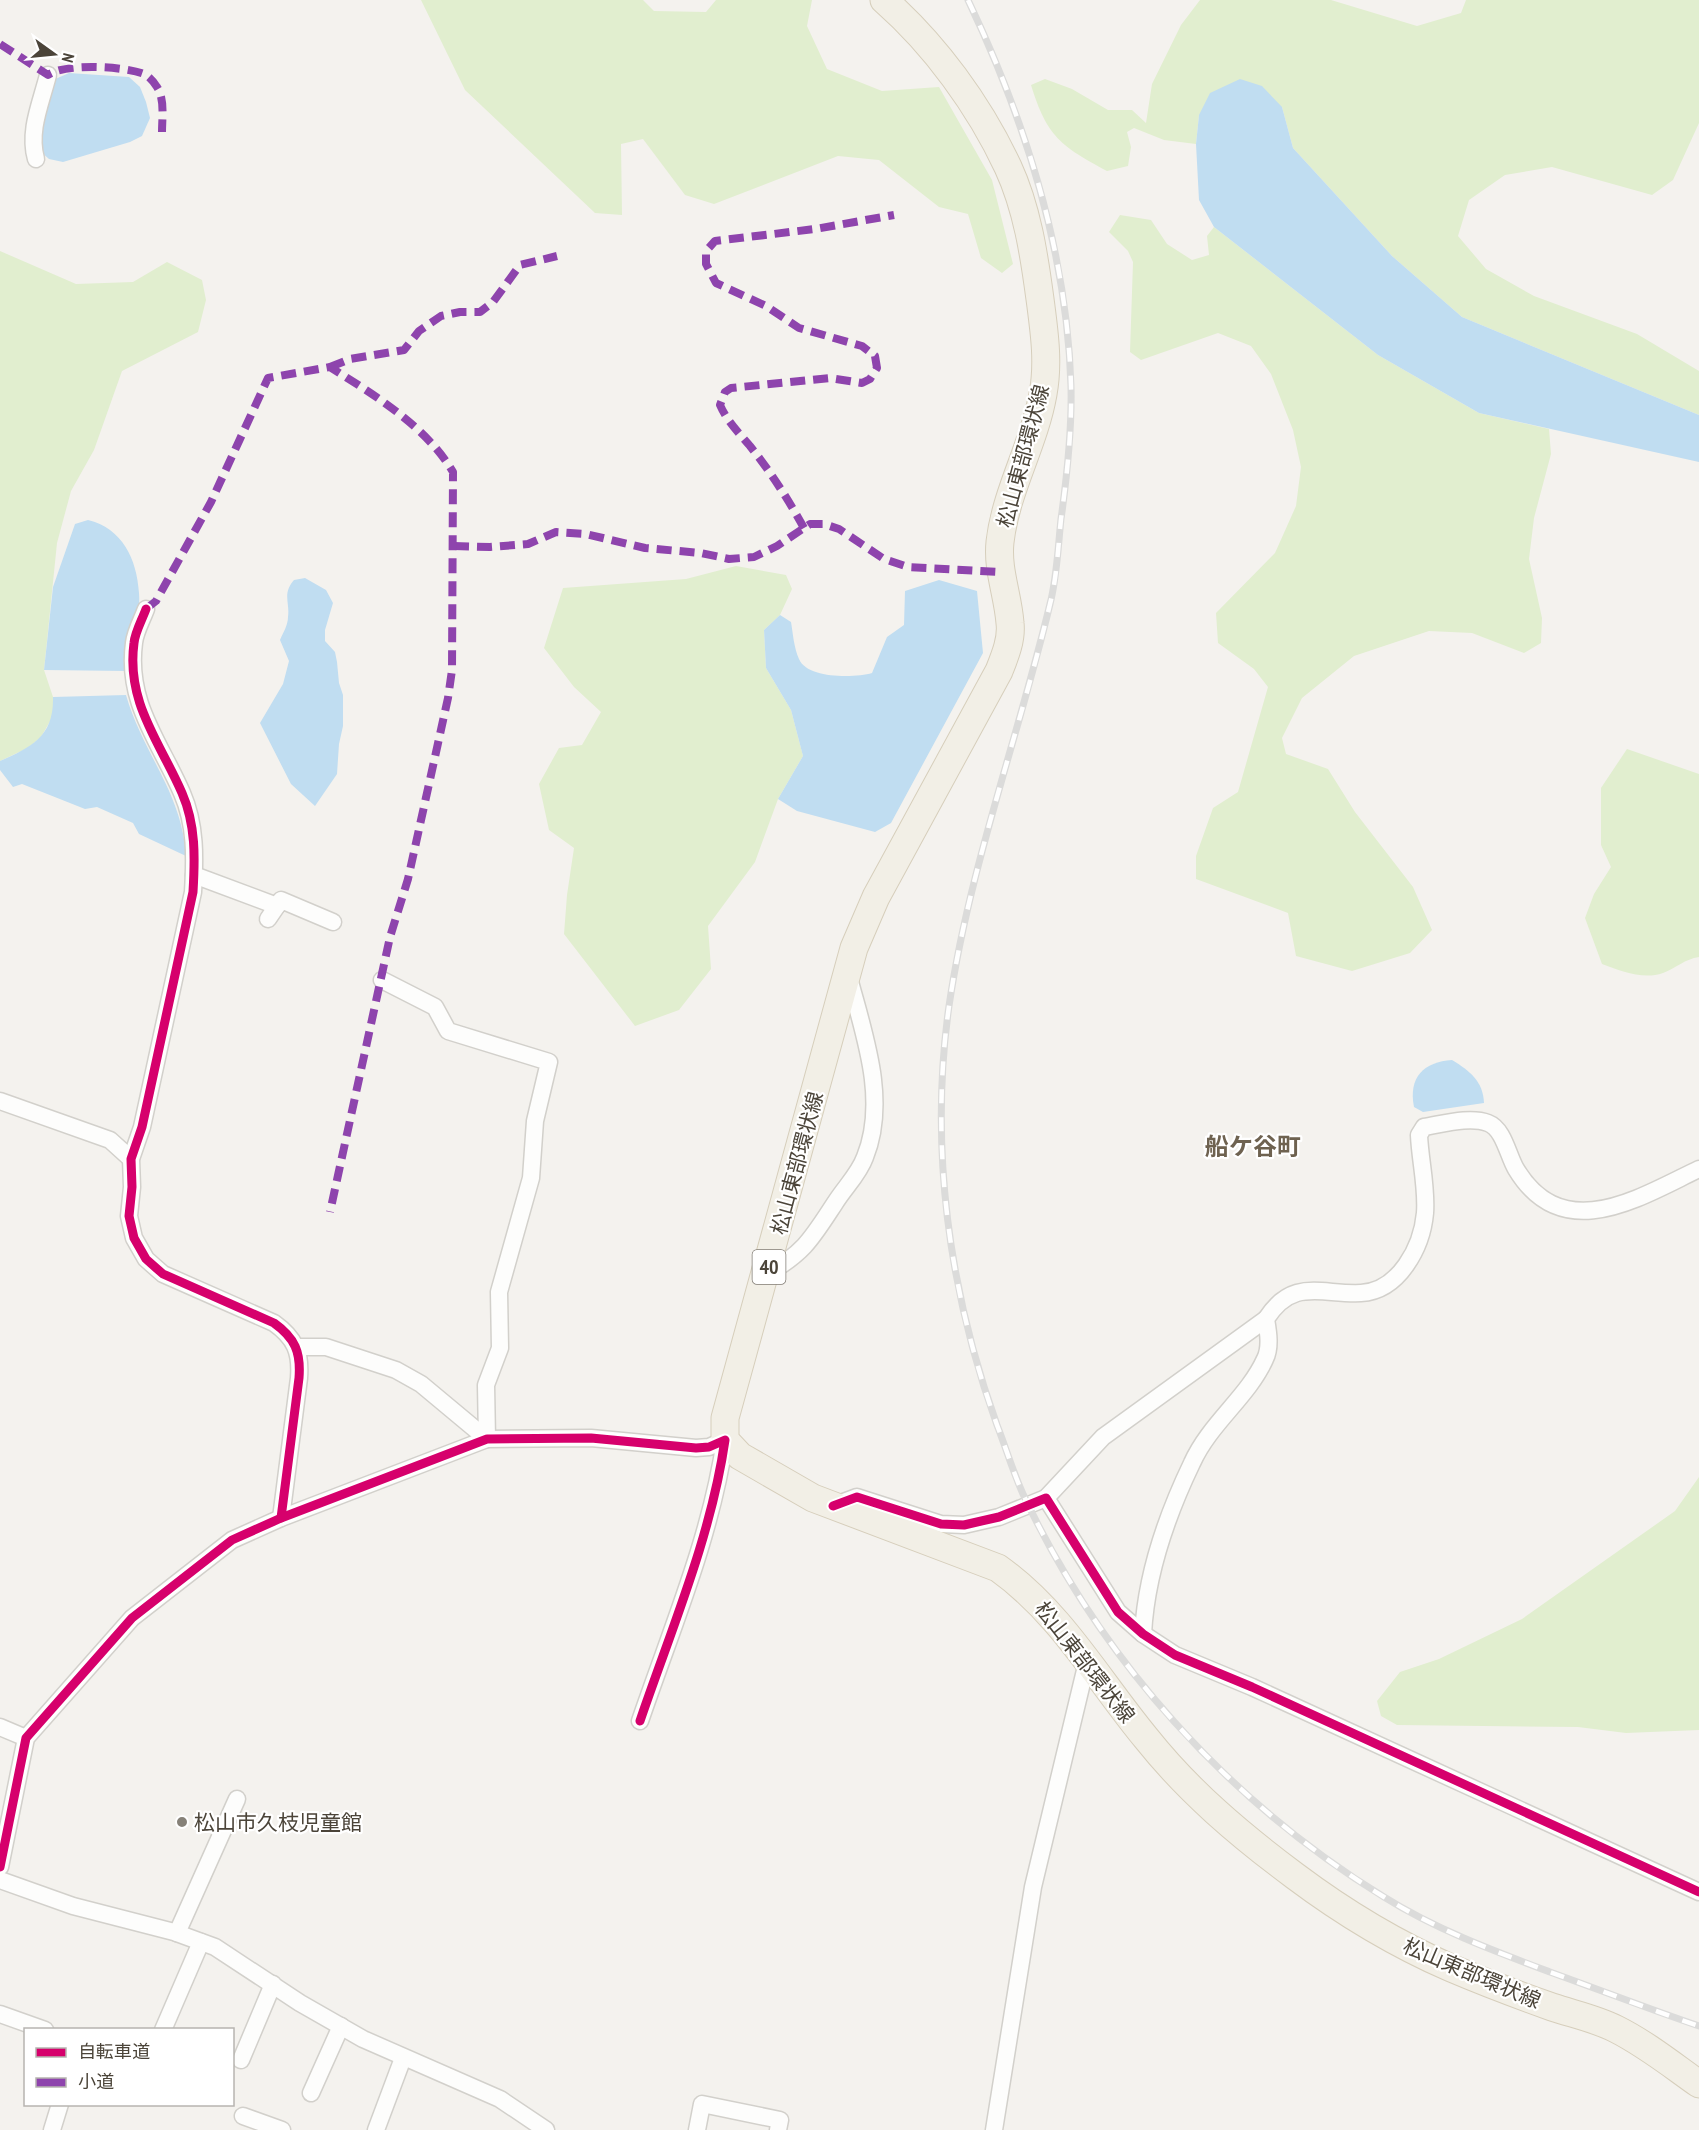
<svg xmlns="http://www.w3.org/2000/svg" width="1699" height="2130" viewBox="0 0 1699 2130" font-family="'PT Sans Narrow','Noto Sans JP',sans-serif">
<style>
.green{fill:#e1eecf}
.water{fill:#c0ddf1}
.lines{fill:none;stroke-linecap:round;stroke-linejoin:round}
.street-casing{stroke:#d2d0cb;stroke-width:19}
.primary-casing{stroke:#d6cebb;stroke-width:29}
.street{stroke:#fdfdfc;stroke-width:16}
.primary{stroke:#f2efe6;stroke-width:27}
.rail-casing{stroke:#dbdbda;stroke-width:7}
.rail{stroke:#fff;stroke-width:4.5;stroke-dasharray:14;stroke-linecap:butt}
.quiet{stroke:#8e44ad;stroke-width:8;stroke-dasharray:15 8;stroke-linecap:butt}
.cycleway-casing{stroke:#fff;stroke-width:13}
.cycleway{stroke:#d6006c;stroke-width:9}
.poi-dot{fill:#868178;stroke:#fff;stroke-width:2}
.labels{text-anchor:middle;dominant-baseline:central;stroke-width:4.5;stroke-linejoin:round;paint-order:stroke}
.shield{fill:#fff;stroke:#817c74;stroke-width:1.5}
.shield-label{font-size:20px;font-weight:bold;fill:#4b4439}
.street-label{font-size:21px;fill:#4b4439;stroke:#fff}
.poi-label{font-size:21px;fill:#4b4439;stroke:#fff;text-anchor:start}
.quarter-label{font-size:24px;font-weight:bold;fill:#6e6250;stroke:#fff}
</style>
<rect width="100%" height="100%" fill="#f4f2ee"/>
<g class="green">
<path d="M421,0H643L654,11L706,12L716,0H812L807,26L827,69L882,91L939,87L992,180L1013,264L1002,273L981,258L968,214L939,207L879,160L838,156L714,204L685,195L643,139L621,144L622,215L595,213L465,90Z"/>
<path d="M1200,0H1331L1417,26L1461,13L1466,0H1699V123L1673,180L1652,195L1552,167L1505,175L1469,200L1458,236L1486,269L1534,296L1637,334L1699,371V415L1462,317L1392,256L1293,148L1282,107L1199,115L1196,144L1164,140L1134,128L1127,132L1131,147L1128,166L1107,171C1061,146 1047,137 1031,85L1045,79L1072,89L1108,110H1132L1146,123L1152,84L1181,25Z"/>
<path d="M1120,215L1151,220L1167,244L1192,260L1209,255L1207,236L1214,227L1378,355L1479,413L1549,429L1551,454L1534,518L1529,559L1542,618L1541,643L1524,653L1472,633L1429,631L1354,656L1302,698L1282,738L1286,754L1328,769L1355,812L1413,887L1432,930L1410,953L1352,971L1296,956L1288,913L1196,879V856L1213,808L1238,792L1268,687L1254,669L1218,643L1216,613L1275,553L1296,506L1301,467L1293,430L1271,374L1251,346L1218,333L1141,360L1130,352L1133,262L1128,251L1109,232Z"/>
<path d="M0,251L76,284L133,282L167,262L202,280L206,300L198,332L122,371L94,450L71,491L57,543L44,670L53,697V716L41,737L28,748L0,761Z"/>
<path d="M736,566L786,575L792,589L780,615L764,630L766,668L791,710L803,756L778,799L755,862L708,926L711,969L679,1010L635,1026L564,934L567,895L574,848L549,830L539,784L559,748L582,745L601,712L574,687L544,648L563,588L686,579Z"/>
<path d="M1627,749L1699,774V957C1685,959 1676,968 1663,973C1643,980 1621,971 1602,964L1585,918L1594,894L1611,867L1601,845V788Z"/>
<path d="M1699,1477V1730L1626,1733L1578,1727L1397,1725L1381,1716L1377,1701L1400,1672L1439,1659L1522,1619L1675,1511Z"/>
</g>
<g class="water">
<path d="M69,73L129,77L140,87L146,102L150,118L142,136L130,142L63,162L49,159L40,151L39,135L53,80Z"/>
<path d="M1240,79L1262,86L1282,107L1293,148L1392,256L1462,317L1699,415V462L1479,413L1378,355L1214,227L1199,200L1196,144L1199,115L1210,93Z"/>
<path d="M88,520C122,528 137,559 139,593C141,618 131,647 127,671L44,670L53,587L75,524Z"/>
<path d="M305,578L326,590L333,603L325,630V641L335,652L337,662L339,683L343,695V726L339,744L337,774L315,806L291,784L260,723L283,684L289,661L280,640C283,633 288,625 288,617C290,602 282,594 294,580Z"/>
<path d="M939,580L977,591L983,653L891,823L875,832L797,811L778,799L803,756L791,710L766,668L764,630L780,615L791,622C793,634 794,648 799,659C807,679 855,678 872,673L887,637L904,625L905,591Z"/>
<path d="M126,695C143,754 182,792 186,856L139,834L133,823L97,807L85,809L22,784L13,787L0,770V761C32,747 54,736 53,697Z"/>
<path d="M1452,1060C1470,1071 1483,1081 1484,1103L1423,1112L1414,1107C1408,1077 1424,1062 1452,1060Z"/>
</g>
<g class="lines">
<defs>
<g id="street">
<path d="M36,159C28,131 41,103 48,75"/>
<path d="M146,609C142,620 135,632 134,643C126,703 160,742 182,793C196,825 195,858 193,892L142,1127L131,1159L132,1187L129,1216L134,1238L146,1259L163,1274L274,1323C295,1338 301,1352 299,1378L281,1518"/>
<path d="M194,875L277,906"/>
<path d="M268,919L281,900L333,922"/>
<path d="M382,980L435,1007L448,1031L549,1062L535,1121L531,1178L499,1292L500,1348L486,1385L487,1439"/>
<path d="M0,1101L110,1140L131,1159"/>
<path d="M767,1274C805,1252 812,1238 835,1203C845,1187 859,1174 865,1157C888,1100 864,1034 849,978"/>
<path d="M298,1347H326L396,1370L421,1384L487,1439"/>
<path d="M1046,1498L1103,1437L1266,1319"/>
<path d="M833,1506L857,1497L941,1524L964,1525L999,1517L1046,1498L1118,1612L1143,1634L1175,1655L1252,1687L1699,1892"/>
<path d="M1143,1634C1146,1576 1167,1515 1192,1463C1210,1423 1248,1397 1265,1359C1271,1347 1268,1331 1266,1319C1293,1277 1321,1295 1361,1293C1399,1291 1422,1247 1425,1213C1427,1187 1420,1160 1419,1135L1424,1127C1443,1124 1470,1116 1488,1123C1504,1129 1508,1156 1516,1169C1563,1247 1640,1197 1699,1169"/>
<path d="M0,1727L26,1738"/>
<path d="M0,1867L26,1738L132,1618L232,1540L281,1518L487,1439L591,1438L696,1448L709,1447L725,1440C711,1537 671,1630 640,1721"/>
<path d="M0,1880L73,1906L174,1932L215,1947L300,2003L363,2039L500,2099L546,2130"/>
<path d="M177,1933L237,1799"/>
<path d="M0,2014L45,2030"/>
<path d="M163,2030L201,1942"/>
<path d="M241,2060L273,1984"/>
<path d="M311,2093L341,2026"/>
<path d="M243,2116L282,2130"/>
<path d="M52,2130L60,2104"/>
<path d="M376,2130L403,2058"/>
<path d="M697,2130L702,2104L780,2120L778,2130"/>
<path d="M994,2130L1033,1887L1087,1662"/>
</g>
<path id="primary" d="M884,0C935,45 979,105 1008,167C1027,208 1034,254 1040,299C1044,330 1049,362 1043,394C1034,445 1006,490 1000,542C997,570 1008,595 1010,623C1012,639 1005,656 999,671L876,897L854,948L725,1418V1440L740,1456L813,1498L998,1568C1061,1613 1098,1680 1146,1738C1189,1792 1240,1835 1295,1876C1343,1912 1396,1944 1451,1968C1484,1982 1518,1995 1552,2007C1573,2014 1597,2019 1616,2029C1646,2044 1672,2065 1699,2084"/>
</defs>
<use href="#street" class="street-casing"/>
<use href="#primary" class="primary-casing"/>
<use href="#street" class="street"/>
<use href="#primary" class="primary"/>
<defs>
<path id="rail" d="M968,0C1025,120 1067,251 1071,386C1072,430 1067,476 1061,519C1058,547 1057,577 1050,604C1018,738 969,869 949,1006C929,1147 949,1292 997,1425C1006,1448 1013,1472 1023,1494C1100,1659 1229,1802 1384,1897C1435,1929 1494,1951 1550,1972C1600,1990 1649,2009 1699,2026"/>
</defs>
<use href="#rail" class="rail-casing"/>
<use href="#rail" class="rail"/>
<g class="quiet">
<path d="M0,44L48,75C65,63 124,66 144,74C149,76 154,82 157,87C165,99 162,118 162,132"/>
<path d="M330,367L350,359L404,350L419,331L441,316L460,312H480L493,302L520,265L557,256"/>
<path d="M804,528C788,499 770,471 750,446C738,432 727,421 720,405L725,392L731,388L830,378L862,383L870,379L877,368L875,356L862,346L799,328L766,306L716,283L706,264V251L715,241L815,229L894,215"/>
<path d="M454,546L490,547L528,544L556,532L586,534L645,548L701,553L729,559L754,557L777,546L810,524H824L839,529L884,559L908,567L1000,572"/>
<path d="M146,609L156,601L211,502L268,378L330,367C374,395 426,426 453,472L452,670L448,698L408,879L390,937L330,1212"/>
</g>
<defs>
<g id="cycleway">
<path d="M146,609C142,620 135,632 134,643C126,703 160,742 182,793C196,825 195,858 193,892L142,1127L131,1159L132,1187L129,1216L134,1238L146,1259L163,1274L274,1323C295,1338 301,1352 299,1378L281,1518"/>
<path d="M833,1506L857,1497L941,1524L964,1525L999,1517L1046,1498L1118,1612L1143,1634L1175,1655L1252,1687L1699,1892"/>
<path d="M0,1867L26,1738L132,1618L232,1540L281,1518L487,1439L591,1438L696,1448L709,1447L725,1440C711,1537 671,1630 640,1721"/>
</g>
</defs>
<use href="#cycleway" class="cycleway-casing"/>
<use href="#cycleway" class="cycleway"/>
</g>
<circle class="poi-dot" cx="182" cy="1822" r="6"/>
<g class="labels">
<rect class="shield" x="752.5" y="1250" width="33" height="34" rx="4.5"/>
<g class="shield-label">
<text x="769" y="1267">40</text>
</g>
<g class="street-label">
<text transform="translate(1023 456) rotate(-75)">松山東部環状線</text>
<text transform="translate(797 1163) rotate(-75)">松山東部環状線</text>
<text transform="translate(1085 1662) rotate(52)">松山東部環状線</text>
<text transform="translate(1472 1973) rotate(23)">松山東部環状線</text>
</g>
<g class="poi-label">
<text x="194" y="1822">松山市久枝児童館</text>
</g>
<g class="quarter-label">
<text x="1253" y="1146">船ケ谷町</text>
</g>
</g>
<rect x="24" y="2028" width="210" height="78" fill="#ffffff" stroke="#b7b4b0" stroke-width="1.5"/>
<rect x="36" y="2048" width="30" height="9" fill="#d6006c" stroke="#b7b4b0" stroke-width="1.5"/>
<text x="78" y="2058" font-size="18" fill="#4b4439">自転車道</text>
<rect x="36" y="2078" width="30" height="9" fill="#8e44ad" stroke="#b7b4b0" stroke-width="1.5"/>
<text x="78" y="2088" font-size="18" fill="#4b4439">小道</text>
<g transform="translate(54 54) rotate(105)" stroke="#ffffff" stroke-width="4.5" paint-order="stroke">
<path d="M0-4.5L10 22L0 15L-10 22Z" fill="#4b4439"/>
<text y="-9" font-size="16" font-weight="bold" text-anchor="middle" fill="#4b4439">N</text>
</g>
</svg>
